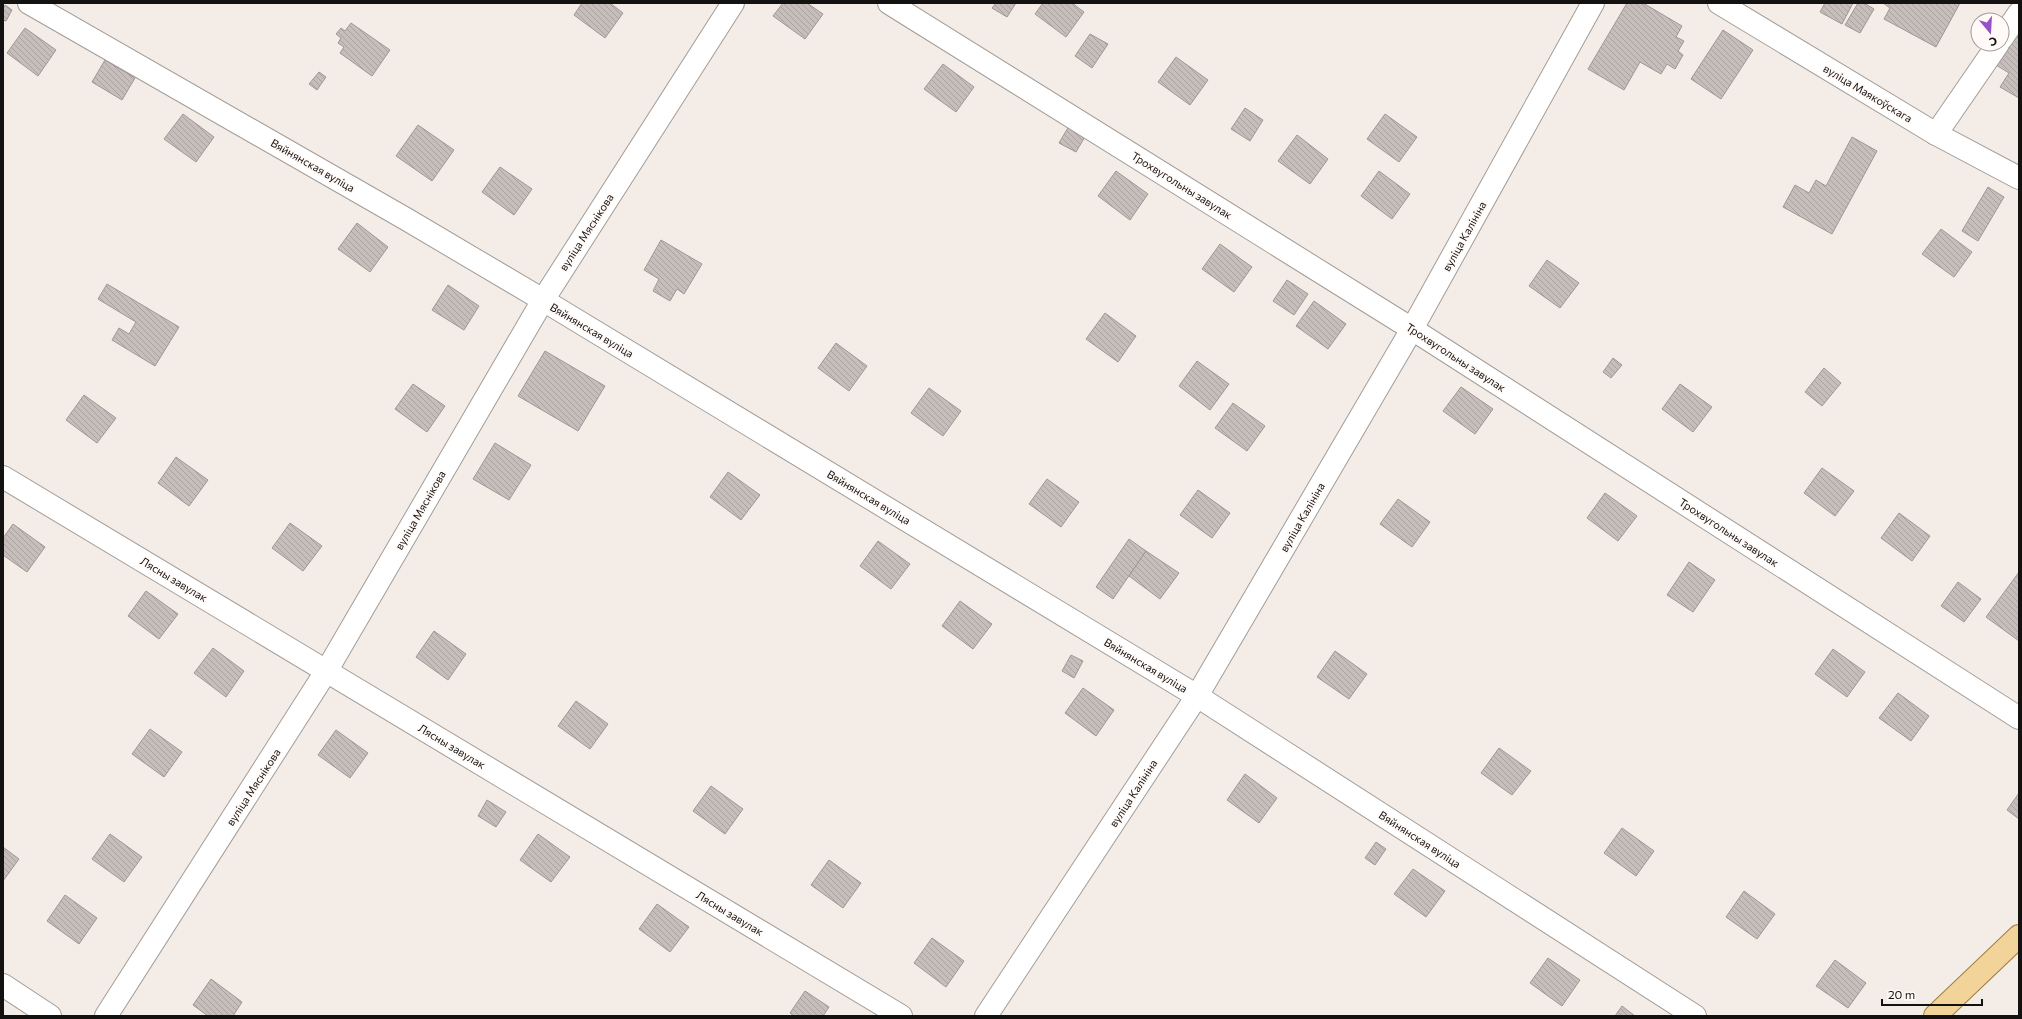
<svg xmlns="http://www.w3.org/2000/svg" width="2022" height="1019" viewBox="0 0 2022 1019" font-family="Commissioner,sans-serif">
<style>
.building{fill:url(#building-back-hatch);stroke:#9f9795}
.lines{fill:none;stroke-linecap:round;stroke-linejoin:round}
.minor-casing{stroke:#a39c97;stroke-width:24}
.major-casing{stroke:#9f7e3e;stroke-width:24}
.minor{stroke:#fff;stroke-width:22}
.major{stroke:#f2d49a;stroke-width:22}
.labels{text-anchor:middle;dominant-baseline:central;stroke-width:3.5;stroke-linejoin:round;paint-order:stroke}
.street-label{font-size:11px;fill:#141210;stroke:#fffaf7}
</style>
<defs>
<pattern id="building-back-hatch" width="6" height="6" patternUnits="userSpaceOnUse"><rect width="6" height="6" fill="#c7bebc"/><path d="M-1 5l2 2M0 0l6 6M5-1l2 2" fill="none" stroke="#aaa2a1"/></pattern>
</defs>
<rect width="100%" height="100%" fill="#f3ece7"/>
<g class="building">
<path d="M582,3H610L623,13L605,38L574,15Z"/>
<path d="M783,3H807L823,14L805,39L773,16Z"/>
<path d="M996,3H1016L1007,17L992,8Z"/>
<path d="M1043,3H1072L1084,12L1066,37L1035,14Z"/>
<path d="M1627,3H1643L1682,26L1676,37L1684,41L1678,51L1683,55L1675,69L1667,64L1661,74L1640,62L1624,90L1588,69Z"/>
<path d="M1825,3H1853L1842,24L1820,12Z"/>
<path d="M1858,3H1864L1874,9L1860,33L1845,25Z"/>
<path d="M1883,3H1960L1936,47L1884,19L1890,8Z"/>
<path d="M5,5L12,10L6,21L3,20V9Z"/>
<path d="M351,23L390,50L372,76L340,53L344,47L338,43L341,38L336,34L341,28L345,31Z"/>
<path d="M25,28L56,50L38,76L7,53Z"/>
<path d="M1723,30L1753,50L1721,99L1691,79Z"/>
<path d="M2007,30L2019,37V98L2000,87L2009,73L1988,60Z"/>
<path d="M1090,34L1108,44L1092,68L1075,56Z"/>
<path d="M1176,57L1208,80L1190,105L1158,82Z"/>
<path d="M105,60L135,78L122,100L92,82Z"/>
<path d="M943,64L974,87L956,112L924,89Z"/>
<path d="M319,72L326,77L317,90L309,84Z"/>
<path d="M1245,108L1263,120L1250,141L1231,129Z"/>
<path d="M183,114L214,137L196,162L164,139Z"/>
<path d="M1385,114L1417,137L1399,162L1367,139Z"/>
<path d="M418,125L454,150L432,181L396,156Z"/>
<path d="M1069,126L1086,135L1076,152L1059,143Z"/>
<path d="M1297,135L1328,159L1310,184L1278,161Z"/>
<path d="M1852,137L1877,151L1832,234L1783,207L1795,185L1809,193L1816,180L1826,186Z"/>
<path d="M500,167L532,189L514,215L482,192Z"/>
<path d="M1116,171L1148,194L1130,220L1098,196Z"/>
<path d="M1379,171L1410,194L1392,219L1361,196Z"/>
<path d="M1988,187L2004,197L1978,241L1962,231Z"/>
<path d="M357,223L388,247L370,272L338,249Z"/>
<path d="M1941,229L1972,252L1954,277L1922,254Z"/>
<path d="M661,240L702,264L684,294L677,289L670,301L653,291L659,279L644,270Z"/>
<path d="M1220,244L1252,267L1234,292L1202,269Z"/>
<path d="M1547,260L1579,283L1560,308L1529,286Z"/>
<path d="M1287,280L1308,294L1294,315L1273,301Z"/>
<path d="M107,284L179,327L155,366L112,340L119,328L129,334L136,322L98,299Z"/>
<path d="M448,285L479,306L464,330L432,310Z"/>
<path d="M1314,301L1346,324L1328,349L1296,326Z"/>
<path d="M1105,313L1136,336L1118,362L1086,339Z"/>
<path d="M836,343L867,366L849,391L818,368Z"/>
<path d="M545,351L605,386L578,431L518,396Z"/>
<path d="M1613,358L1622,365L1611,378L1603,372Z"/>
<path d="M1197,361L1229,384L1210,410L1179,386Z"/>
<path d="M1824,368L1841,383L1822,406L1805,392Z"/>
<path d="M413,384L445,406L427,432L395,409Z"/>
<path d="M1680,384L1712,407L1693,432L1662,409Z"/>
<path d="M1461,387L1493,409L1475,434L1443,411Z"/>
<path d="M929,388L961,411L943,436L911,413Z"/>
<path d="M84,395L116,418L97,443L66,420Z"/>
<path d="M1233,403L1265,426L1247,451L1215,428Z"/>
<path d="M495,443L531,465L509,500L473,479Z"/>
<path d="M176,457L208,480L189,506L158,483Z"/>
<path d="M1822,468L1854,491L1835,516L1804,493Z"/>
<path d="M728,472L760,495L741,520L710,497Z"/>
<path d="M1047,479L1079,502L1061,527L1029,504Z"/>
<path d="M1198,490L1230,513L1212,538L1180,515Z"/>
<path d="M1605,493L1637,516L1618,541L1587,518Z"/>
<path d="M1398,499L1430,522L1412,547L1380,524Z"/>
<path d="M1899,513L1930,536L1912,561L1881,538Z"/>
<path d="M290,523L322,546L303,571L272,548Z"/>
<path d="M13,524L45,547L27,572L3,555V538Z"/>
<path d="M1129,539L1146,551L1113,599L1096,587Z"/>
<path d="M878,541L910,564L891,589L860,566Z"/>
<path d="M1146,551L1179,573L1160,599L1129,576Z"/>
<path d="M1689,562L1715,580L1693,612L1667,595Z"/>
<path d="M2019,572V641L1986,617Z"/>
<path d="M1958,582L1981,599L1964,622L1941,606Z"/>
<path d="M146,591L178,614L159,639L128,616Z"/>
<path d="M960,601L992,624L973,649L942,626Z"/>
<path d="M434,631L466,654L448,680L416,657Z"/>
<path d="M213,648L244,671L226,697L194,673Z"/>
<path d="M1833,649L1865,672L1847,697L1815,674Z"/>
<path d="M1335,651L1367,674L1349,699L1317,677Z"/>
<path d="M1071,655L1083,661L1074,678L1062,671Z"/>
<path d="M1083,688L1114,710L1096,736L1065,713Z"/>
<path d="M1898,693L1929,716L1911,741L1879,718Z"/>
<path d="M576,701L608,724L590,749L558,726Z"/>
<path d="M150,729L182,752L164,777L132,754Z"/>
<path d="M336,730L368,753L350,778L318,755Z"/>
<path d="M1499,748L1531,771L1512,795L1481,773Z"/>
<path d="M1245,774L1277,798L1259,823L1227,800Z"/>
<path d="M711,786L743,809L725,834L693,811Z"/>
<path d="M2019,793V819L2007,810Z"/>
<path d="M487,800L506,812L496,827L478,816Z"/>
<path d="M1622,828L1654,851L1636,876L1604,853Z"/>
<path d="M110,834L142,857L124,882L92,859Z"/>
<path d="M538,834L570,857L551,882L520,860Z"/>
<path d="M1376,842L1386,849L1375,865L1365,858Z"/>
<path d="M3,847L19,859L3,881Z"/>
<path d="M829,860L861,883L843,908L811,885Z"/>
<path d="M1413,869L1445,891L1426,917L1394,894Z"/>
<path d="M1744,891L1775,914L1757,939L1726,917Z"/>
<path d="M65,895L97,918L79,944L47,921Z"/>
<path d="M657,904L689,927L670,952L639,929Z"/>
<path d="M932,938L964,961L946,987L914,963Z"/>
<path d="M1548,958L1580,980L1562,1006L1530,983Z"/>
<path d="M1835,960L1866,983L1848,1008L1816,986Z"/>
<path d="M211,979L242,1002L233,1016H208L193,1005Z"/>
<path d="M805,991L829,1007L823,1016H794L790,1013Z"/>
<path d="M1622,1006L1635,1016H1615Z"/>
</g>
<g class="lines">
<defs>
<g id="minor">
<path d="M29,3L406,219L543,300L1197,696L1695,1016"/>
<path d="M889,3L1412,329L2019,718"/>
<path d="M1719,3L1936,134L2019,178"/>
<path d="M2002,38L2019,13"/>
<path d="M1936,134L1998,44"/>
<path d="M3,477L901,1016"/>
<path d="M3,985L50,1016"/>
<path d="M106,1016L327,670L543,300L733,3"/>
<path d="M986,1016L1197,696L1412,329L1593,3"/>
</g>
<path id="major" d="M1935,1016L2019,936"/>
</defs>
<use href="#minor" class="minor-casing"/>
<use href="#major" class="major-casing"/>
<use href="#minor" class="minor"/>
<use href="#major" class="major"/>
</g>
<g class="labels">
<g class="street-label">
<text transform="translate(1868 93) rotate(31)">вуліца Маякоўскага</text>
<text transform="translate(313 165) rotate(30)">Вяйнянская вуліца</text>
<text transform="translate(1182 185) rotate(32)">Трохвугольны завулак</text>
<text transform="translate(586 232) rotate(-57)">вуліца Мяснікова</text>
<text transform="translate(1464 236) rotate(-61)">вуліца Калініна</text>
<text transform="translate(592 330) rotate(31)">Вяйнянская вуліца</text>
<text transform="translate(1456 357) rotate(33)">Трохвугольны завулак</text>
<text transform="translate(869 497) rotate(31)">Вяйнянская вуліца</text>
<text transform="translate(420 510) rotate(-60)">вуліца Мяснікова</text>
<text transform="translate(1302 517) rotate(-60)">вуліца Калініна</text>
<text transform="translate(1729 532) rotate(33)">Трохвугольны завулак</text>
<text transform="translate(174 579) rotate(31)">Лясны завулак</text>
<text transform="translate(1146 665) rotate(31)">Вяйнянская вуліца</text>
<text transform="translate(452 746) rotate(31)">Лясны завулак</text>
<text transform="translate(253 787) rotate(-57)">вуліца Мяснікова</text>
<text transform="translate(1133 793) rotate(-57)">вуліца Калініна</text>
<text transform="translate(1420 839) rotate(33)">Вяйнянская вуліца</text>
<text transform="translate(730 913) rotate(31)">Лясны завулак</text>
</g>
</g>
<rect width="2022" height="1019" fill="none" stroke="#141210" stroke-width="8"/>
<g transform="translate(1990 32) rotate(162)"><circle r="19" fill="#fffaf7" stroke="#a19d9b"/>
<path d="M0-3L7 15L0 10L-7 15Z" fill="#9552c7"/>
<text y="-6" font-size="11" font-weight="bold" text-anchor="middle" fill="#141210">С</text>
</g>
<path d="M1882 999v6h100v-6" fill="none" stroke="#141210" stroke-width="2"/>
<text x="1888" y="999" font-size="12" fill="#141210" stroke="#fffaf7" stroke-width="3" paint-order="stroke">20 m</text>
</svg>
